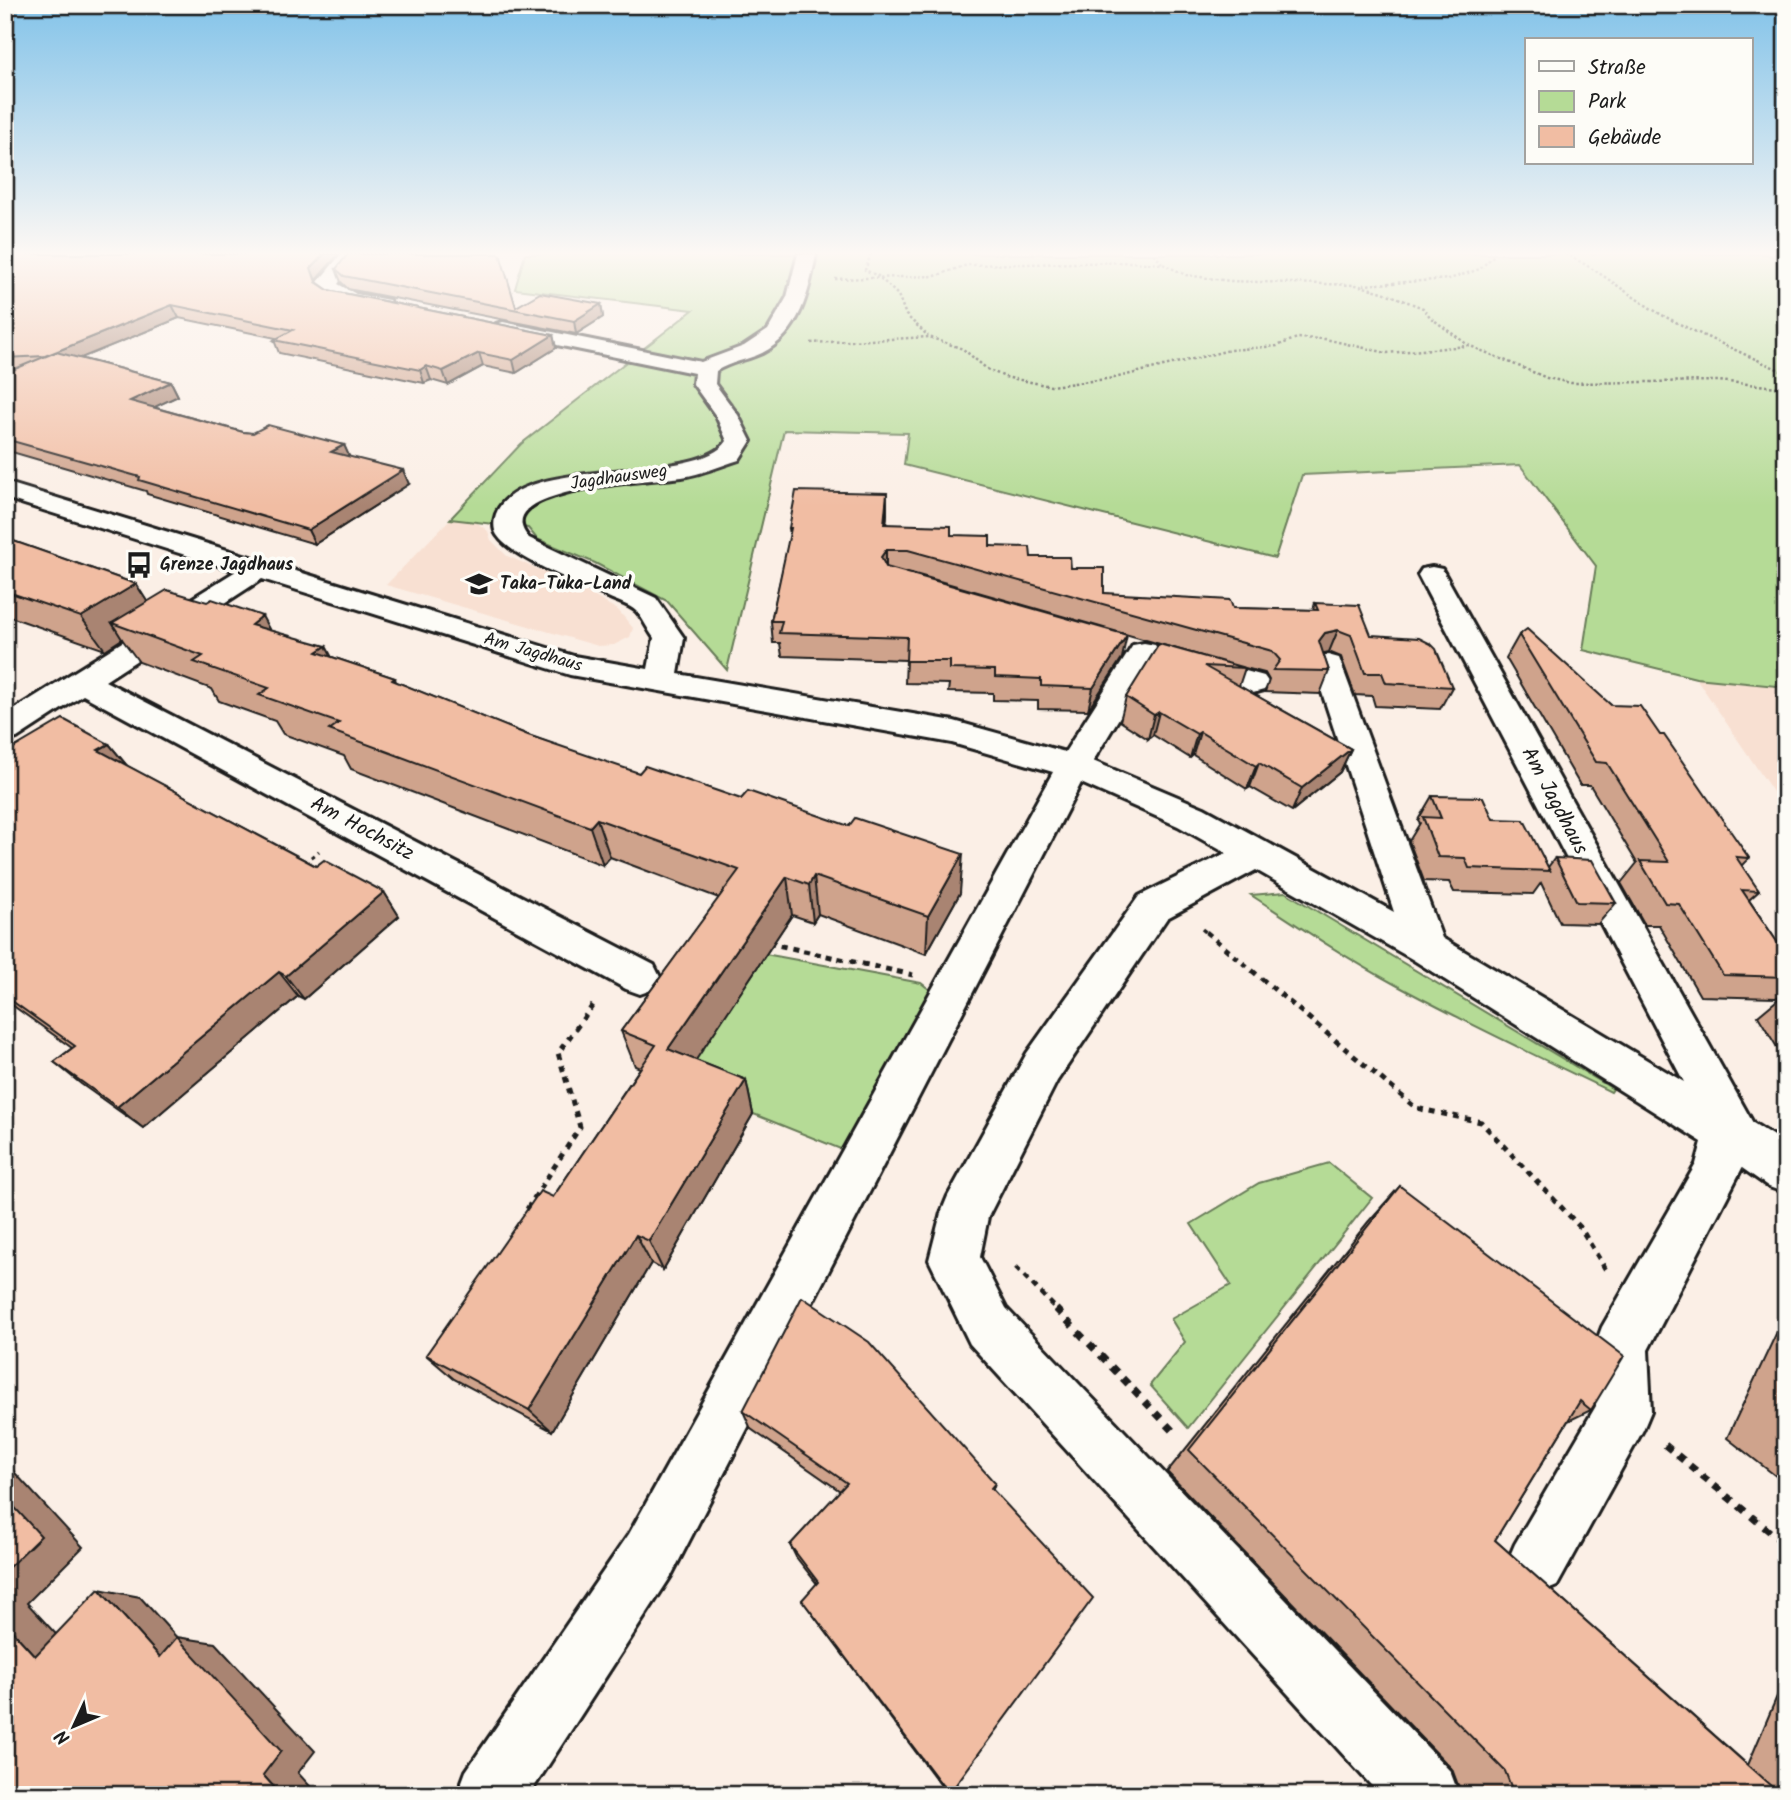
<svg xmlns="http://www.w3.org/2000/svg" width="1791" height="1800" viewBox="0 0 1791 1800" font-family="Kalam,sans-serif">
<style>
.built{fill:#f8e0d2}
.green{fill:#b5db96;stroke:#687c59;stroke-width:2}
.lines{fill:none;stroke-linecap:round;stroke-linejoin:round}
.minor-casing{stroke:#1c1c1c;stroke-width:6}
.path-far3{stroke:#1c1c1c;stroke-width:2.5;stroke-dasharray:2.5 2.5;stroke-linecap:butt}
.path-far2{stroke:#1c1c1c;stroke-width:3.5;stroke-dasharray:4.5 4.5;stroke-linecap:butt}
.path-far1{stroke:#1c1c1c;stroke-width:5;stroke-dasharray:6 6;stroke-linecap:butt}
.path{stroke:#1c1c1c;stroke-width:7;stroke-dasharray:8 8;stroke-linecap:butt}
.minor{fill:#fdfcf7;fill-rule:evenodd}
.wall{fill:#cfa38c;stroke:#1c1c1c;stroke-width:2}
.shaded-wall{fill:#a98472;stroke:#1c1c1c;stroke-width:2}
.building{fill:#f1bda3;stroke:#1c1c1c;stroke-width:2}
.labels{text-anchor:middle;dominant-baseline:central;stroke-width:7;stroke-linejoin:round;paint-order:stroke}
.far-street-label{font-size:18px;fill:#1c1c1c;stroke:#fdfcf7}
.far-poi-label{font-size:18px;font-weight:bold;fill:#1c1c1c;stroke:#fdfcf7;text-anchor:start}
.street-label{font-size:21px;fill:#1c1c1c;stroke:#fdfcf7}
</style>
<rect width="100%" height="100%" fill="#fbefe6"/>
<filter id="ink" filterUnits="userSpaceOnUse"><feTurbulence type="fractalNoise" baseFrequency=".0143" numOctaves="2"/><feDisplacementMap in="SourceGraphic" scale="14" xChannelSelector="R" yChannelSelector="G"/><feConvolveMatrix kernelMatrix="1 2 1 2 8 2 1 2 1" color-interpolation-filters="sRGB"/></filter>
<g filter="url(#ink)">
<g class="built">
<path d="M450,519L476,522L488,531L491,540L507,556L568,582L618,610L633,628L630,637L614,645L598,646L386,585Z"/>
<path d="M1696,678L1786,687V811Z"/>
</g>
<g class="green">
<path d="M525,254H1767L1786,263V687L1696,678L1583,650L1596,566L1520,465L1302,475L1275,558L904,465L908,433L784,430L727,670L667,601L595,563L537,539L528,528L450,519L521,444L693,310L515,289Z"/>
<path d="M1285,892L1613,1089L1611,1092C1539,1057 1466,1023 1396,985C1346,958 1298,926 1251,895Z"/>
<path d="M765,954L921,983L934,993L843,1150L679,1084Z"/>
<path d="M1329,1163L1372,1198L1188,1428L1150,1385L1185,1342L1171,1319L1231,1285L1191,1224L1259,1183Z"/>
</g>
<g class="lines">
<defs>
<g id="minor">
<path d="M341,254H359L338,284L356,294L389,300L392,304L389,308C365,314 330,302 318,282Z"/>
<path d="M798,254H816C809,292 800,334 762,353C747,360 730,362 716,371L715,384L738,415L751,441L739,460C720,466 701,474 682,477C656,481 484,487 529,538L656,598L684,638L678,674L954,721L1065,752L1133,645L1144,643L1155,645L1159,652L1093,761L1204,808L1394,912L1313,665L1317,658L1328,655L1339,658L1442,938L1684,1082L1418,575L1422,569L1432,567L1442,569L1753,1123L1786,1144V1193L1769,1187L1742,1168L1648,1350L1651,1411L1643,1430L1557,1586L1536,1595L1515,1586L1506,1565L1515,1544L1596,1406L1595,1346L1602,1327L1696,1164L1702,1142L1412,959L1256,870L1167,918L1057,1081L988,1217L980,1257L1006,1308L1450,1771L1459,1795H1380L970,1344L929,1260L941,1213L948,1196L1027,1053L1139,896L1226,853L1178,826L1081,783L671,1576L529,1795H457L466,1771L629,1534L1053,772L952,743L570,675L262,579L105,681L654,965L660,977L654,989L640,994L626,989L83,695L17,738L5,741V715L236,571L5,498V482L574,656L648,669L654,638C648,630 643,618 636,611C630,605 616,601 608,597C579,583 513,559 497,535C493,529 494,520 496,514C519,453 698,486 727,441L716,416L693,384L694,373L503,334L496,332L493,328L496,324L503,322L701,362L744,346L768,330L787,297Z"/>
<path d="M1191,656L1264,676L1269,683L1264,690L1253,693L1180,673L1175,666L1180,659Z"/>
</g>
</defs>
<use href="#minor" class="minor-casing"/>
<g class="path-far3">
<path d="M871,254L865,270L878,276L898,295L906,315L928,336"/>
<path d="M1154,254L1162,263"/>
<path d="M1565,254C1600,270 1629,296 1662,315C1702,336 1745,354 1786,373"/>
<path d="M835,279L935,276L967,265L1132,262L1163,264L1186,275L1230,281L1356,285L1383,292L1423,308L1431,318L1468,345L1547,378L1571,383L1719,381L1786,388"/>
<path d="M1363,285L1449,279L1480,269L1495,254"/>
<path d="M811,343L929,337L963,349L987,369L1005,377L1051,386L1114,378L1230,350L1277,346L1297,338L1325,339L1387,353L1467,346"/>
</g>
<g class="path-far2">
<path d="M304,863L319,851"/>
<path d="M1202,929L1208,934"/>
</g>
<g class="path-far1">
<path d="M1206,932L1416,1108L1481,1122L1580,1227L1606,1270"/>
<path d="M768,943L913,975"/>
<path d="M527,1209L580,1127L558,1053L596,1001"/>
<path d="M1016,1267L1057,1310"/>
</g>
<g class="path">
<path d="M1056,1309L1177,1435"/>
<path d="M1665,1445L1786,1545"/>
</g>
<use href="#minor" class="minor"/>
</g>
<g class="wall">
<path d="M5,254H339L316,280L317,282L328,290L553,335L556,348L516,373L483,366L448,385L431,380L424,383L279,353L274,340L276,338L179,318L80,358L171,382L178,396L153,407L243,432L344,445L349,457L409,484L315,544L147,494L146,491L5,450V373L8,372H5Z"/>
<path d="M1774,254H1786V260Z"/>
<path d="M336,269L516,307L601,304L603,317L576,334L348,289L341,282Z"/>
<path d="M887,514L886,524L951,535L1071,568L1104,593L1233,608L1313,610L1315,603L1371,635L1452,687L1440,709L1375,706L1372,696L1355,695L1341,657L1329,652L1323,654L1329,671L1320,694L1265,692L1269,680L1265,673L1245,668L1239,686L1351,749L1340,772L1292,811L1250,787L1247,789L1193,755L1190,758L1153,735L1148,739L1120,721L1126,697L1202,656L908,572H904L1122,658L1088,710L1038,709V701L993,700V693L948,692L949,684L905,683L906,660L782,656L780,643H773L771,621L790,536L789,528Z"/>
<path d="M5,536L7,539L136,584L147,602L269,630L332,657L395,678L396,682L528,735L960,893L926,954L818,914L813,922L792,915L695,1060L746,1080L753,1114L663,1270L651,1263L552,1431L454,1379L426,1355L553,1197L640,1068L635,1066L621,1031L719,898L610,857L603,865L351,769L344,756L283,734L275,721L219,701L212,689L139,662L122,639L105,650L5,615Z"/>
<path d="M1519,635L1611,705L1660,735L1749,858L1741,866L1759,891L1749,900L1786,955V990L1776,998L1700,996L1659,925H1645L1621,883L1637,863L1590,785H1580L1506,658Z"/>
<path d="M109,744L127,766L316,866L384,892L399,916L304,999L298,996L143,1128L81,1084L54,1062L72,1048L5,1000V753Z"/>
<path d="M1432,796L1493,819L1548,867L1555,858L1616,903L1598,924L1560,923L1541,883L1533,894L1454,892L1449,882L1424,881L1409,841L1420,823L1418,820Z"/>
<path d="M1782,996H1786V1062L1758,1016Z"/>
<path d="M1400,1186L1591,1410L1568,1421L1495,1540L1748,1765L1786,1675V1795H1467L1458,1785L1452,1769L1167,1472L1368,1222Z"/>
<path d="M1786,1320V1484L1727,1438L1782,1321Z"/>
<path d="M743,1411L995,1483L993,1489L949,1794L945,1791L802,1600L817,1584L796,1557L790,1545L840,1491L751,1429Z"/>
</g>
<g class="shaded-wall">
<path d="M324,254H339L316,280L321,294L311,268Z"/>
<path d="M601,304L603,317L576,334L574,321Z"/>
<path d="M172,305L179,318L54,369L45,356Z"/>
<path d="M553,335L556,348L516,373L513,360Z"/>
<path d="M479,353L483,366L448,385L443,371Z"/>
<path d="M426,366L431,380L424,383L420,370Z"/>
<path d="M171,382L178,396L138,415L130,401Z"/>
<path d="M344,445L350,458L331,452Z"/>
<path d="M403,470L409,484L315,544L308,530Z"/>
<path d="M887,493V514L884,546V524Z"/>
<path d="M886,550V572L881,557Z"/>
<path d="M136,584L157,617L112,623L122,639L105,650L81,617Z"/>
<path d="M262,616L283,655L251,625Z"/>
<path d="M1338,630L1329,652L1316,655L1319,641L1325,633Z"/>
<path d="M1127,635L1122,658L1088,710L1093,688Z"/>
<path d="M326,646L346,685L317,652Z"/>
<path d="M1159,712L1153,735L1148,739L1154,715Z"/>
<path d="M1200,732L1193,755L1190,758L1197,734Z"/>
<path d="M109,744L129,768L98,750Z"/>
<path d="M1351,749L1340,772L1292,811L1302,788Z"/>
<path d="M1259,763L1250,787L1247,789L1256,766Z"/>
<path d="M597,819L610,857L603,865L590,827Z"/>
<path d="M963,854L960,893L926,954L928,916Z"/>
<path d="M814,876L818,914L813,922L809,885Z"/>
<path d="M787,877L792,915L680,1084L668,1049Z"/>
<path d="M384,892L399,916L304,999L286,976Z"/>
<path d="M279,972L298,996L143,1128L117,1107Z"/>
<path d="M746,1080L753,1114L663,1270L649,1241Z"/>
<path d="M636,1235L651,1263L552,1431L529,1410Z"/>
<path d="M5,1462L83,1547L27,1603L81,1661L35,1656L5,1623Z"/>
<path d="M99,1589L140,1597L199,1662L160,1657Z"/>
<path d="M177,1637L215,1643L315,1751L298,1773L318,1795H281L263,1775Z"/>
</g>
<g class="building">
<path d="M5,254H324L311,268L316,282L328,290L553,335L513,360L479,353L443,371L426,366L420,370L274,340L293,330L172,305L45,356L5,358Z"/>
<path d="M348,254H500L516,307L540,293L601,304L574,321L344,276L336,269Z"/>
<path d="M56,352L171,382L130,401L243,432L253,433L268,425L344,445L331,452L403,470L308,530L139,480L140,477L5,439V373Z"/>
<path d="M796,491L887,493L884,524L951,526V535L990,536V546L1030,547L1031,557H1070L1071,568H1104V593L1230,600L1233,608L1318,610L1315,603L1359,605L1371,635L1419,638L1431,644L1436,649L1452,687L1386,683L1382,673H1365L1351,635L1338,630L1325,633L1319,641L1329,671L1273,670L1280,660L1272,651L908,550H886L881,557L886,567L1127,635L1093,688L1041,686V679L995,677V670L950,669V661H906L907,637L779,633L782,621H771L791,528H789Z"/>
<path d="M5,538L136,584L81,617L5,591Z"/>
<path d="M167,590L207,602L212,599L262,616L251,625L326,646L317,652L395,678L392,680L528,735L639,773L645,766L741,799L748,791L849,826L855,818L963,854L928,916L814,876L809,885L787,877L668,1049L746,1080L649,1241L636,1235L529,1410L426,1355L540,1191L553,1197L656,1045L621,1031L739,870L597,819L590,827L329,730L339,723L259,695L269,688L194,662L203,656L112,623Z"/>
<path d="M1527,629L1611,705L1640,706L1660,735H1664L1749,858L1736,857L1759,891L1742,890L1786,955V977L1723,975L1679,904L1665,903L1640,861L1669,862L1607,763L1596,762L1519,635Z"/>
<path d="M1159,644L1245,668L1204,666L1351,749L1302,788L1259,763L1256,766L1200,732L1197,734L1159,712L1154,715L1126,697Z"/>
<path d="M63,719L109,744L98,750L316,866L324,860L384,892L286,976L279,972L117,1107L54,1062L75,1046L5,996V753Z"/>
<path d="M1432,796L1483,797L1493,819L1524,820L1550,871L1469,868L1465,858L1438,857L1423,817L1441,818Z"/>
<path d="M1555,858L1592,860L1616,903L1577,902Z"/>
<path d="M1400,1186L1624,1356L1591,1410L1580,1401L1495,1540L1781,1795H1518L1512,1789L1505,1771L1189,1450Z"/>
<path d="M802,1297L869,1342L995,1483L991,1488L1093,1598L949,1794L802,1600L818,1582L790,1545L847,1483L743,1411Z"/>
<path d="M5,1497L41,1536L5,1571Z"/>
<path d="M99,1589L160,1657L177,1637L281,1751L263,1775L281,1795H5V1623L35,1656Z"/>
</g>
</g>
<linearGradient id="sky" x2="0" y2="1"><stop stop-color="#83c3e9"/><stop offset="0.5" stop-color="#fdf8f4"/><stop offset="1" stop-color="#fdf8f4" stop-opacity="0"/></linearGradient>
<rect width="1791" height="506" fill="url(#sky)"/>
<defs>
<symbol id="bus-bare" viewBox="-9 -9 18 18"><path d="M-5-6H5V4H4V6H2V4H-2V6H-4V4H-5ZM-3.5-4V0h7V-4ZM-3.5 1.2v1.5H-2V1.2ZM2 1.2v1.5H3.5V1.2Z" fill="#1c1c1c" stroke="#fdfcf7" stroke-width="2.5" paint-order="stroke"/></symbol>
<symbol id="school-bare" viewBox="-9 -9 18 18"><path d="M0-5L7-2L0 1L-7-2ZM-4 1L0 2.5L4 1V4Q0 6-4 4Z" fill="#1c1c1c" stroke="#fdfcf7" stroke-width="2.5" paint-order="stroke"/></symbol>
</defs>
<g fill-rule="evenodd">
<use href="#bus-bare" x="120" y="546" width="38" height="38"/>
<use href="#school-bare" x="460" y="565" width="38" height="38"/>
</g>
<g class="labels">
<g class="far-street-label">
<text transform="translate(619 478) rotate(-8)">Jagdhausweg</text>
<text transform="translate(533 653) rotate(16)">Am Jagdhaus</text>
</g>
<g class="far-poi-label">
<text x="160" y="565">Grenze Jagdhaus</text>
<text x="500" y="584">Taka-Tuka-Land</text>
</g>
<g class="street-label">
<text transform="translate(1554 801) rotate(62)">Am Jagdhaus</text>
<text transform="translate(362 829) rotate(28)">Am Hochsitz</text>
</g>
</g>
<rect width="1791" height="1800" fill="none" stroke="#fdfcf7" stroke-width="28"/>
<rect x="14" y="14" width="1763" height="1772" fill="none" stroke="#1c1c1c" stroke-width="2.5" filter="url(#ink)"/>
<rect x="1525" y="38" width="228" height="126" fill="#fdfcf7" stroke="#a3a29f" stroke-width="2"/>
<rect x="1539" y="61" width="35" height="10" fill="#fdfcf7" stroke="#a3a29f" stroke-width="2"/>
<text x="1588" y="74" font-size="21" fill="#1c1c1c">Straße</text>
<rect x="1539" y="91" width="35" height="21" fill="#b5db96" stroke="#a3a29f" stroke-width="2"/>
<text x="1588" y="108" font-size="21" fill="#1c1c1c">Park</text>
<rect x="1539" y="126" width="35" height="21" fill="#f1bda3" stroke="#a3a29f" stroke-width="2"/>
<text x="1588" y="144" font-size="21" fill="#1c1c1c">Gebäude</text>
<g transform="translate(74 1726) rotate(226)" stroke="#fdfcf7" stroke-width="5" paint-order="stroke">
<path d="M0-5L12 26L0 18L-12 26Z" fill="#1c1c1c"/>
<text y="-10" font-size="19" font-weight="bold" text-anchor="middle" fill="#1c1c1c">N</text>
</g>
</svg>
